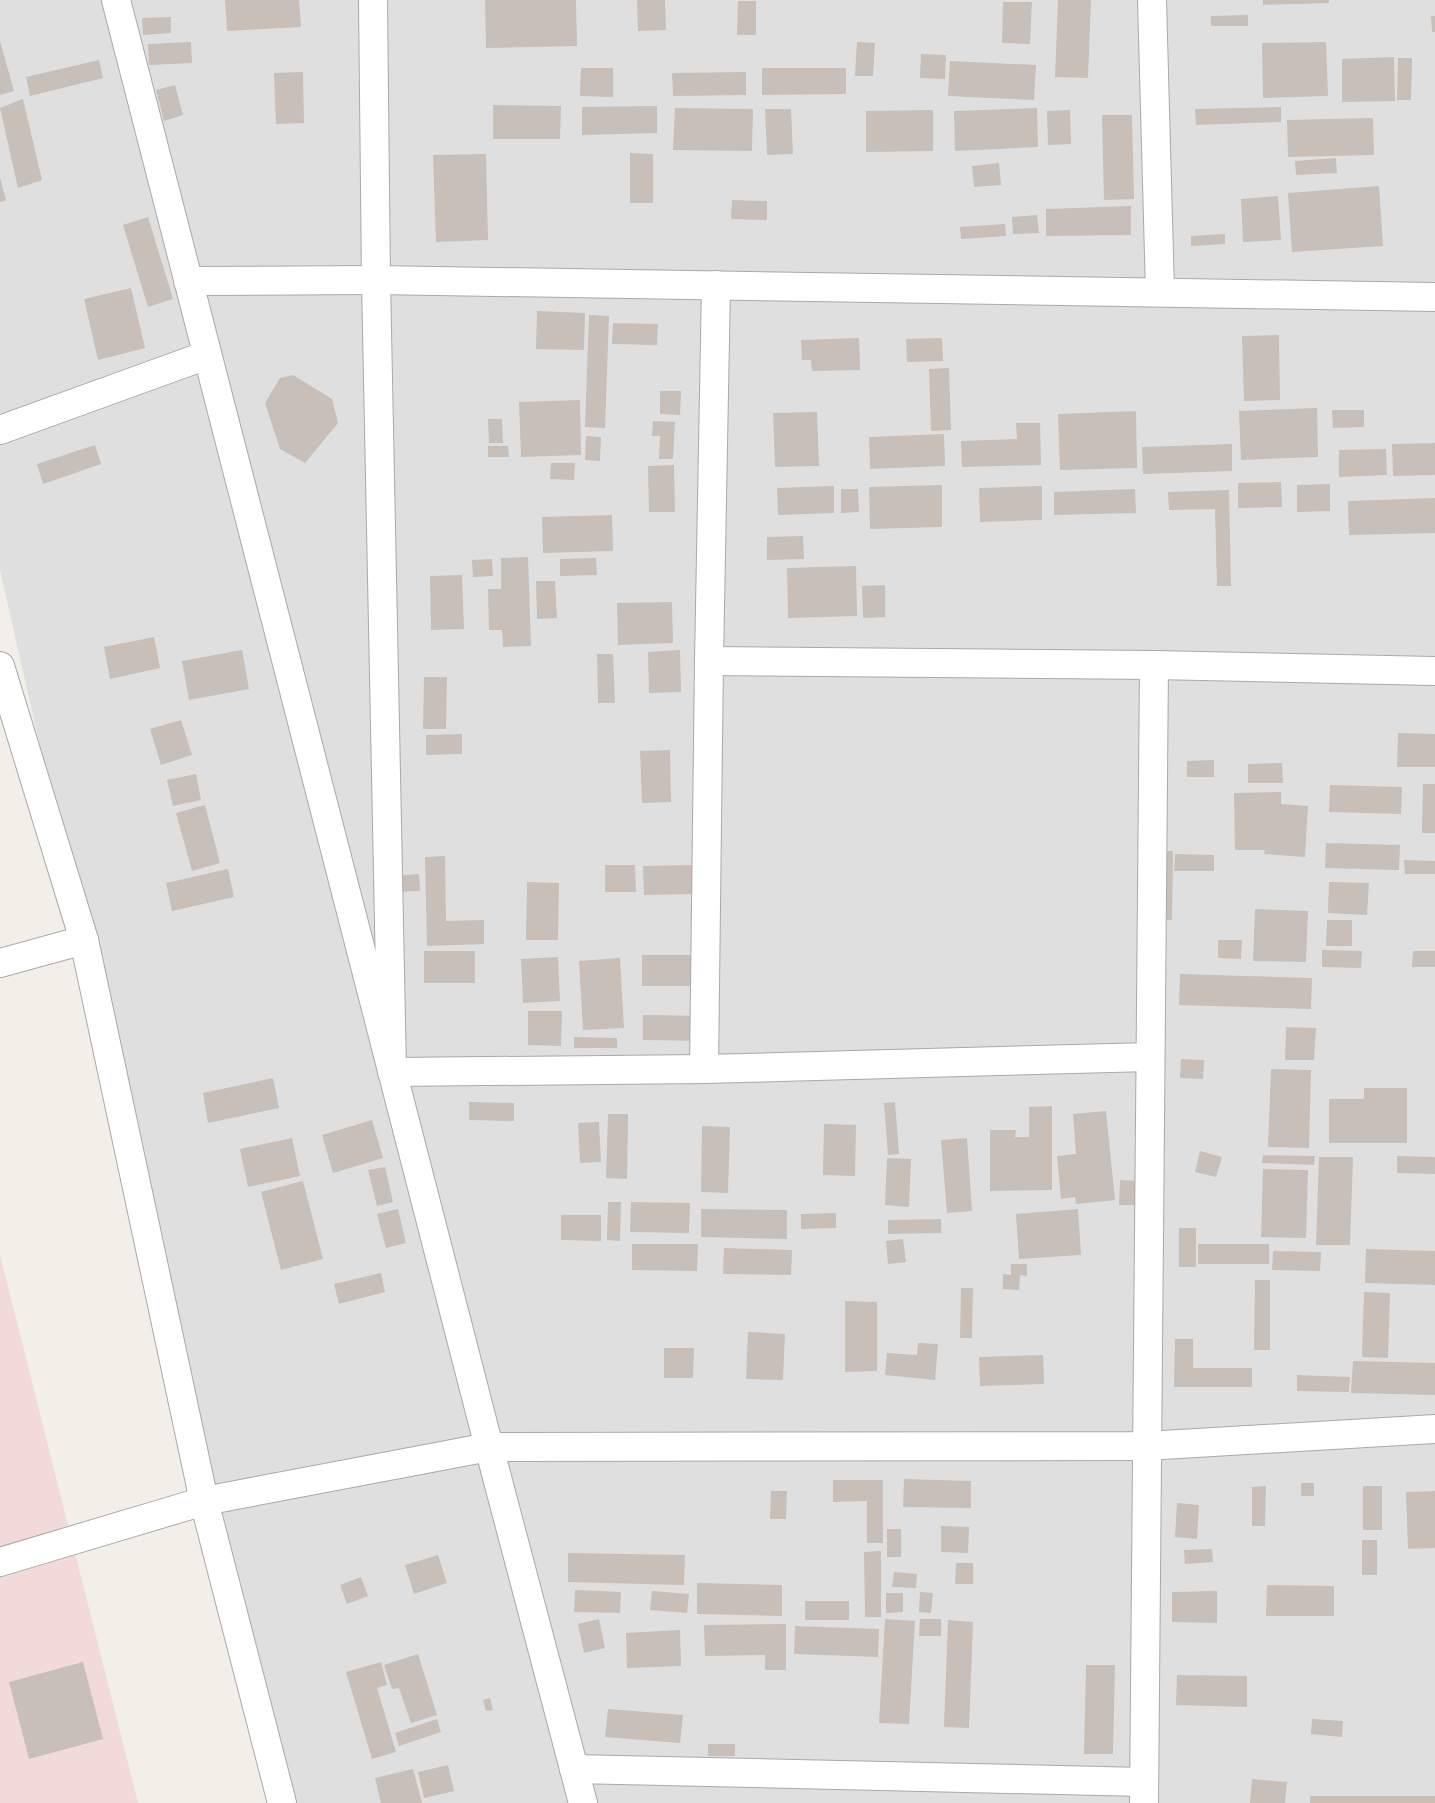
<svg xmlns="http://www.w3.org/2000/svg" width="1435" height="1803" viewBox="0 0 1435 1803" font-family="'Varela Round',sans-serif">
<style>
.residential{fill:#e0dfdf}
.commercial{fill:#f2dad9}
.building{fill:#c7bfb8}
.lines{fill:none;stroke-linecap:round;stroke-linejoin:round}
.minor-casing{stroke:#a9a9a9;stroke-width:30}
.minor{stroke:#fff;stroke-width:28}
</style>
<rect width="100%" height="100%" fill="#f2efe9"/>
<path class="residential" d="M0,0H1435V1803H285L84,940L0,570Z"/>
<path class="commercial" d="M0,1255L138,1803H0Z"/>
<g class="building">
<path d="M225,0H299L301,27L227,31Z"/>
<path d="M485,0H576L577,46L486,48Z"/>
<path d="M637,0H665L666,30L638,31Z"/>
<path d="M1058,0H1091L1088,78L1055,77Z"/>
<path d="M1263,0H1329V3L1263,5Z"/>
<path d="M738,1H756V35H737Z"/>
<path d="M1003,2H1032L1030,44L1002,43Z"/>
<path d="M1248,15V26H1211V16Z"/>
<path d="M1431,16H1435V32H1432Z"/>
<path d="M171,17V33L143,35L142,18Z"/>
<path d="M0,41L14,91L0,95Z"/>
<path d="M191,42L192,63L149,65L148,44Z"/>
<path d="M857,42L875,43L873,76H855Z"/>
<path d="M1326,42L1328,96L1263,98L1262,43Z"/>
<path d="M921,54L946,55L945,79L920,78Z"/>
<path d="M1394,57L1395,101L1342,102V59Z"/>
<path d="M1398,58H1412L1411,100H1397Z"/>
<path d="M99,60L103,78L30,96L26,77Z"/>
<path d="M950,61L1036,65L1034,100L948,96Z"/>
<path d="M581,68H613V97L580,96Z"/>
<path d="M762,68H846V94L762,95Z"/>
<path d="M303,72L304,123L276,124L274,73Z"/>
<path d="M746,72V95L673,96L672,73Z"/>
<path d="M175,85L183,115L164,121L156,90Z"/>
<path d="M23,99L42,180L18,188L0,108Z"/>
<path d="M493,105L561,106L560,139H493Z"/>
<path d="M657,106V133L582,135V107Z"/>
<path d="M1281,107V122L1196,125L1195,109Z"/>
<path d="M675,108L753,109L752,151L673,150Z"/>
<path d="M1037,108L1038,147L955,151L954,111Z"/>
<path d="M765,109H791L793,154L767,155Z"/>
<path d="M933,110V151L866,152V111Z"/>
<path d="M1070,110L1071,144L1048,145L1047,111Z"/>
<path d="M1102,115H1132L1134,199L1104,200Z"/>
<path d="M1373,118L1374,155L1288,157L1287,120Z"/>
<path d="M630,153L653,154V203H630Z"/>
<path d="M486,154L488,240L436,242L433,155Z"/>
<path d="M1336,158L1337,173L1296,175L1295,161Z"/>
<path d="M999,163L1001,185L974,187L972,166Z"/>
<path d="M0,178L6,200L0,202Z"/>
<path d="M1379,186L1383,246L1292,252L1288,193Z"/>
<path d="M1278,196L1281,240L1243,242L1241,199Z"/>
<path d="M732,200L767,201V220L731,219Z"/>
<path d="M1131,206V235L1046,236V209Z"/>
<path d="M1037,215L1039,233L1013,234L1012,217Z"/>
<path d="M148,217L173,299L148,307L123,225Z"/>
<path d="M1005,224L1006,236L961,239L960,227Z"/>
<path d="M1225,234V244L1191,246V236Z"/>
<path d="M131,288L145,348L98,360L84,299Z"/>
<path d="M537,311L585,313L584,350L536,349Z"/>
<path d="M589,315L609,316L605,428L585,427Z"/>
<path d="M613,323L658,324L657,345L612,344Z"/>
<path d="M1279,335L1280,400L1244,401L1242,336Z"/>
<path d="M859,338L860,370L812,371L811,360H802L801,340Z"/>
<path d="M942,338L943,361L907,362L906,339Z"/>
<path d="M949,368L951,430L931,431L929,369Z"/>
<path d="M293,375L332,399L338,423L305,463L280,449L265,403L280,378Z"/>
<path d="M660,391H681L680,415L660,414Z"/>
<path d="M580,400L581,455L521,457L519,402Z"/>
<path d="M1317,408L1318,457L1241,460L1239,411Z"/>
<path d="M1332,410H1364V427L1333,428Z"/>
<path d="M1136,411L1137,468L1060,470L1058,414Z"/>
<path d="M817,412L819,466L775,467L773,413Z"/>
<path d="M488,419H502L503,443H489Z"/>
<path d="M653,421L675,422L673,459H659L660,436H652Z"/>
<path d="M1016,423H1040L1041,465L962,467L961,441L1017,439Z"/>
<path d="M944,434L945,466L870,469L869,437Z"/>
<path d="M586,436L601,437L600,461L585,460Z"/>
<path d="M1435,443V475L1393,476L1392,444Z"/>
<path d="M1232,444V471L1143,474L1142,447Z"/>
<path d="M95,445L101,464L43,484L37,464Z"/>
<path d="M488,446H508L509,457H488Z"/>
<path d="M1386,449L1387,475L1339,477V450Z"/>
<path d="M551,463H575L574,480L550,479Z"/>
<path d="M674,465L675,512H649L648,466Z"/>
<path d="M1281,482L1282,507L1238,508V483Z"/>
<path d="M1330,484V511L1297,512V485Z"/>
<path d="M942,485V527L870,529L869,487Z"/>
<path d="M834,486V513L778,515L777,488Z"/>
<path d="M1042,486V520L980,522L979,488Z"/>
<path d="M841,489H858L859,512L841,513Z"/>
<path d="M1135,489L1136,513L1054,515V492Z"/>
<path d="M1229,490L1231,586H1217L1215,509L1169,510L1168,492Z"/>
<path d="M1435,498V533L1349,535L1348,501Z"/>
<path d="M612,515L613,551L543,553L542,517Z"/>
<path d="M803,536L804,559L767,560V537Z"/>
<path d="M528,557L531,646L503,647L502,630H489L488,589H501V558Z"/>
<path d="M596,558L597,575L560,576V559Z"/>
<path d="M492,559L493,576L473,577L472,560Z"/>
<path d="M856,566L857,616L788,618L787,568Z"/>
<path d="M462,575L464,629L431,630L430,576Z"/>
<path d="M536,581H555L557,618L537,619Z"/>
<path d="M885,585V617L863,618L862,586Z"/>
<path d="M672,602L673,643L618,645L617,603Z"/>
<path d="M154,637L160,668L110,679L104,647Z"/>
<path d="M242,650L249,689L189,700L182,661Z"/>
<path d="M680,650L681,692L649,693L648,652Z"/>
<path d="M597,654H613L615,703H598Z"/>
<path d="M424,677H447L446,729H423Z"/>
<path d="M181,720L192,755L161,765L150,729Z"/>
<path d="M1398,733L1435,734V767H1397Z"/>
<path d="M462,734V754L426,755V735Z"/>
<path d="M670,750L671,802L642,803L640,751Z"/>
<path d="M1214,760V777H1187V761Z"/>
<path d="M1282,763L1283,783H1248V764Z"/>
<path d="M196,774L201,800L173,806L167,780Z"/>
<path d="M1423,784H1435V833H1422Z"/>
<path d="M1330,785L1402,787L1401,814L1329,812Z"/>
<path d="M1281,792V804L1308,806L1305,857L1264,854L1265,850H1235L1234,793Z"/>
<path d="M205,805L220,863L192,871L176,813Z"/>
<path d="M1326,843L1400,845L1399,870L1325,868Z"/>
<path d="M1156,851H1173L1172,920H1154Z"/>
<path d="M1175,854L1214,855V871H1174Z"/>
<path d="M445,856L446,921L484,920V944L427,946L425,857Z"/>
<path d="M1404,860L1435,861V874H1405Z"/>
<path d="M605,865H635L636,892H605Z"/>
<path d="M695,865L696,894L644,895L643,866Z"/>
<path d="M228,869L234,897L172,911L166,883Z"/>
<path d="M419,874L420,891L394,892L393,876Z"/>
<path d="M527,882L559,883L558,940H526Z"/>
<path d="M1329,882L1369,883L1367,915L1328,913Z"/>
<path d="M1255,909L1308,911L1306,962L1253,961Z"/>
<path d="M1327,920H1352V946H1326Z"/>
<path d="M1218,940H1242L1241,959L1218,958Z"/>
<path d="M1322,950L1362,951L1361,968L1322,967Z"/>
<rect x="424" y="951" width="51" height="32"/>
<path d="M1413,951H1435V967H1412Z"/>
<path d="M642,955H699L698,986H642Z"/>
<path d="M558,957L560,1001L523,1003L521,959Z"/>
<path d="M620,958L624,1028L583,1030L579,961Z"/>
<path d="M1180,974L1312,978L1311,1009L1179,1005Z"/>
<path d="M528,1011H562L561,1046L528,1045Z"/>
<path d="M643,1015L709,1016L708,1041L643,1040Z"/>
<path d="M1286,1027L1316,1028L1314,1060H1285Z"/>
<path d="M574,1037L617,1038V1048H574Z"/>
<path d="M1181,1059L1204,1060L1203,1079L1180,1078Z"/>
<path d="M1271,1069L1311,1070L1309,1148L1268,1147Z"/>
<path d="M273,1078L279,1108L208,1123L203,1093Z"/>
<path d="M1364,1088H1407V1143H1329V1099H1364Z"/>
<path d="M469,1102L514,1103V1121L469,1120Z"/>
<path d="M895,1102L899,1154L888,1155L884,1103Z"/>
<path d="M1052,1106V1190L990,1191V1130H1016L1015,1137H1029V1107Z"/>
<path d="M1106,1111L1115,1200L1076,1204L1075,1197L1061,1199L1057,1156L1076,1154L1073,1114Z"/>
<path d="M608,1114H628L627,1179L606,1178Z"/>
<path d="M372,1120L383,1158L333,1173L322,1135Z"/>
<path d="M599,1122L601,1162L580,1163L578,1123Z"/>
<path d="M824,1124L856,1125L855,1176L823,1175Z"/>
<path d="M702,1126L730,1127L728,1193L701,1192Z"/>
<path d="M292,1138L300,1176L248,1187L240,1149Z"/>
<path d="M967,1138L972,1211L947,1213L941,1140Z"/>
<path d="M1200,1151L1222,1157L1216,1177L1195,1172Z"/>
<path d="M1263,1155L1315,1156L1314,1165L1262,1163Z"/>
<path d="M1397,1156L1435,1157V1174L1397,1173Z"/>
<path d="M1319,1157H1353L1350,1245H1316Z"/>
<path d="M887,1158L911,1159L909,1207L885,1205Z"/>
<path d="M385,1167L393,1202L377,1206L368,1170Z"/>
<path d="M1263,1169L1308,1170L1306,1238L1261,1237Z"/>
<path d="M1120,1180L1138,1181L1137,1205H1119Z"/>
<path d="M303,1181L323,1259L281,1270L261,1192Z"/>
<path d="M608,1202H621L620,1241L607,1240Z"/>
<path d="M631,1202L690,1203L689,1233L630,1232Z"/>
<path d="M398,1209L406,1243L386,1248L377,1214Z"/>
<path d="M701,1209L787,1210V1239L701,1237Z"/>
<path d="M1078,1209L1081,1255L1019,1259L1016,1214Z"/>
<path d="M836,1213V1228L801,1229V1214Z"/>
<path d="M561,1215H601V1241L561,1240Z"/>
<path d="M941,1219V1233L888,1234V1220Z"/>
<rect x="1179" y="1228" width="17" height="39"/>
<path d="M903,1239L906,1262L888,1264L886,1241Z"/>
<path d="M632,1244H698L697,1271L632,1270Z"/>
<rect x="1198" y="1244" width="71" height="20"/>
<path d="M724,1248L792,1250L791,1275L723,1274Z"/>
<path d="M1366,1249L1435,1251V1285L1365,1283Z"/>
<path d="M1273,1251L1321,1252L1320,1271L1272,1270Z"/>
<path d="M1011,1264H1027V1276L1020,1275L1019,1290L1003,1289V1274L1011,1275Z"/>
<path d="M381,1273L385,1292L339,1304L334,1284Z"/>
<path d="M1255,1280H1270V1350H1254Z"/>
<path d="M961,1288H973L972,1338H960Z"/>
<path d="M1364,1292L1390,1293L1388,1358L1362,1357Z"/>
<path d="M845,1301L877,1302V1371L845,1372Z"/>
<path d="M748,1332L785,1334L783,1380L746,1379Z"/>
<path d="M1175,1339H1193V1368H1252V1387H1174Z"/>
<path d="M918,1343L938,1344L935,1380L885,1375L887,1353L917,1355Z"/>
<path d="M664,1348H694L693,1378H664Z"/>
<path d="M1043,1355L1044,1384L980,1386L979,1357Z"/>
<path d="M1353,1361L1435,1363V1395L1351,1393Z"/>
<path d="M1297,1375L1350,1377L1349,1392L1297,1391Z"/>
<path d="M904,1479L971,1481V1508L903,1507Z"/>
<path d="M833,1480H883V1543H867V1501L833,1502Z"/>
<rect x="1301" y="1483" width="13" height="13"/>
<path d="M1266,1486L1265,1526H1252V1487Z"/>
<rect x="1363" y="1486" width="19" height="44"/>
<path d="M771,1491H787L786,1519H770Z"/>
<path d="M1435,1491V1548L1408,1549L1406,1492Z"/>
<path d="M1177,1503L1199,1505L1197,1539L1175,1537Z"/>
<path d="M941,1526L969,1527L968,1553L941,1552Z"/>
<rect x="887" y="1529" width="14" height="28"/>
<rect x="1362" y="1540" width="15" height="35"/>
<path d="M1212,1549L1213,1562L1185,1564L1184,1550Z"/>
<path d="M881,1551V1617H865L864,1552Z"/>
<path d="M568,1553L685,1555L684,1585L568,1582Z"/>
<path d="M438,1555L447,1583L414,1594L405,1565Z"/>
<path d="M956,1563H973V1584H955Z"/>
<path d="M894,1572L917,1574L916,1588L892,1587Z"/>
<path d="M361,1577L368,1596L347,1604L340,1585Z"/>
<path d="M697,1583L782,1585V1616L697,1614Z"/>
<path d="M1267,1585L1334,1586V1616H1266Z"/>
<path d="M575,1590L621,1592L620,1613L574,1612Z"/>
<path d="M652,1591L689,1594L687,1613L650,1610Z"/>
<path d="M1217,1591V1623L1172,1622V1592Z"/>
<path d="M920,1592L933,1593L931,1613L919,1612Z"/>
<path d="M886,1593H903V1612L886,1613Z"/>
<rect x="805" y="1601" width="44" height="19"/>
<path d="M599,1619L605,1648L584,1653L578,1624Z"/>
<path d="M885,1619L915,1621L909,1724L879,1723Z"/>
<path d="M920,1619H941V1636H919Z"/>
<path d="M948,1620L973,1622L969,1728L944,1727Z"/>
<path d="M786,1624V1670H765V1655L705,1656L704,1625Z"/>
<path d="M795,1626L879,1629L878,1657L794,1654Z"/>
<path d="M680,1630L681,1666L627,1668L626,1633Z"/>
<path d="M418,1654L437,1715L411,1723L399,1688L392,1689L384,1665Z"/>
<path d="M83,1662L103,1739L29,1759L9,1682Z"/>
<path d="M381,1662L387,1685L377,1688L396,1752L372,1759L346,1672Z"/>
<path d="M1086,1665H1115L1113,1754H1084Z"/>
<path d="M1177,1675L1247,1676V1707L1176,1705Z"/>
<path d="M490,1698L493,1710L486,1711L483,1700Z"/>
<path d="M608,1709L683,1715L680,1743L605,1737Z"/>
<path d="M437,1719L441,1732L399,1746L395,1733Z"/>
<path d="M1312,1719L1343,1721L1342,1737L1311,1734Z"/>
<rect x="708" y="1744" width="27" height="12"/>
<path d="M448,1765L454,1791L424,1798L418,1772Z"/>
<path d="M413,1769L422,1803H381L375,1778Z"/>
<path d="M1252,1779L1287,1782L1285,1803H1250Z"/>
<rect x="1310" y="1796" width="125" height="7"/>
</g>
<g class="lines">
<defs>
<g id="minor">
<path d="M116,0L489,1447L583,1803"/>
<path d="M373,0L376,280L392,1072L704,1069L1150,1057"/>
<path d="M1152,0L1160,292"/>
<path d="M188,281L376,280L1435,297"/>
<path d="M0,430L207,355"/>
<path d="M709,661L1154,665L1435,671"/>
<path d="M0,666L84,940L204,1501L282,1803"/>
<path d="M0,963L84,940"/>
<path d="M704,1069L709,661L716,285"/>
<path d="M0,1562L204,1501L489,1447L1146,1446L1435,1429"/>
<path d="M574,1769L1144,1782"/>
<path d="M1144,1803L1154,665"/>
</g>
</defs>
<use href="#minor" class="minor-casing"/>
<use href="#minor" class="minor"/>
</g>
</svg>
